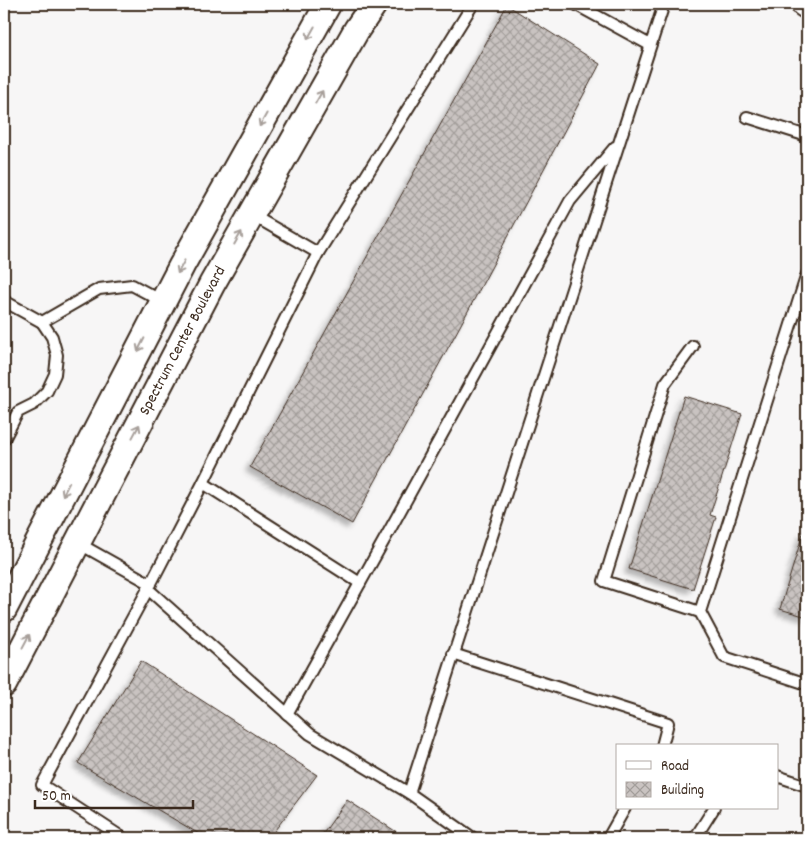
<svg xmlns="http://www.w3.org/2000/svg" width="811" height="842" viewBox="0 0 811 842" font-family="Dekko,sans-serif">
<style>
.building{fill:url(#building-cross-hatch);stroke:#3b2a1e;filter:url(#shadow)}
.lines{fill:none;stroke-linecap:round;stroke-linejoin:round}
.service-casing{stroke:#3b2a1e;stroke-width:14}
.tertiary-casing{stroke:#3b2a1e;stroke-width:29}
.service{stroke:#fff;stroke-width:10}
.tertiary{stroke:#fff;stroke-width:25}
.oneway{stroke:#a79f9a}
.labels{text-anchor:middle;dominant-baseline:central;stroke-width:4.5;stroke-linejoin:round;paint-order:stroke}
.street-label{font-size:16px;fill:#3b2a1e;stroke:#fff}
</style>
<defs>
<pattern id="building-cross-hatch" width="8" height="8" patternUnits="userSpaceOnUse" patternTransform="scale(1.25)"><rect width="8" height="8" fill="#c9c3c1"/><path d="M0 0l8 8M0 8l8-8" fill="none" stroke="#a49f9c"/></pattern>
<filter id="shadow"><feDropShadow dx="-4.5" dy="4.5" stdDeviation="2.5" flood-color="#0004"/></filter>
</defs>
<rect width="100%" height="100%" fill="#f7f6f6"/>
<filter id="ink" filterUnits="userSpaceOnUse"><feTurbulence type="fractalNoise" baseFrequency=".02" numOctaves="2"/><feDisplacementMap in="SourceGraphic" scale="10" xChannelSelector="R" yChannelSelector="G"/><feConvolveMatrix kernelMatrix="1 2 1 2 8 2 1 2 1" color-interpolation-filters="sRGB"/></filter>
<g filter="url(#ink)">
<g class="building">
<path d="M507,5L600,64L460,326L352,524L250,467Z"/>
<path d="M684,396L742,414L710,515L716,517L693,589L629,569Z"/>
<path d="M803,533L807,534V617L780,609Z"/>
<path d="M141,661L317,775L269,838H206L78,763Z"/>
<path d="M347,800L406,838H320Z"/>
</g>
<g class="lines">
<defs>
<g id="service">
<path d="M575,4L650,45"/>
<path d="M747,117L807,136"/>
<path d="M252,215L318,253"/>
<path d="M807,274L700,612L724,657L807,684"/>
<path d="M4,301L42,322L99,289L132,285L162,301"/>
<path d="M693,346L665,384L604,581L700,612"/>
<path d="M4,439L18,412L34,404L47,391L55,374L57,355L52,337L42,322"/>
<path d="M203,483L360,583"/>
<path d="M78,543L151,584"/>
<path d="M148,589L310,734L409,793"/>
<path d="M453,654L668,723L662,746"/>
<path d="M287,714L387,535L570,201L615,147"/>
<path d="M777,776L807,786"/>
<path d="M123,838L42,785L148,589L203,483L318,253L473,4"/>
<path d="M473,838L409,793L664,4"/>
<path d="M608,838L625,808"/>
<path d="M695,838L714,808"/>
</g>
<g id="tertiary">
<path d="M804,4L807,6"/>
<path d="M4,609L182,265L328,4"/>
<path d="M4,684L212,284L357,29L374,4"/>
</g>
</defs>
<use href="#service" class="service-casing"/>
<use href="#tertiary" class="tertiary-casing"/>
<use href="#service" class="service"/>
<use href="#tertiary" class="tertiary"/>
</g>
<defs><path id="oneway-shaft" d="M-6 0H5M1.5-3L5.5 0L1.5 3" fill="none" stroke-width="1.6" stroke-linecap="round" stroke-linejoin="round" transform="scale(1.25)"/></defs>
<g class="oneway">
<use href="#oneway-shaft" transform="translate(311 33) rotate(119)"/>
<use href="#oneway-shaft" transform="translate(319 97) rotate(-60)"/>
<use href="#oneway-shaft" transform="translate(263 120) rotate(119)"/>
<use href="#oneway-shaft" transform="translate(238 238) rotate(-60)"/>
<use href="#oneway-shaft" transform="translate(181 267) rotate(118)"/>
<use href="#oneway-shaft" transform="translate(141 345) rotate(117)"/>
<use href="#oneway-shaft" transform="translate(136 431) rotate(-62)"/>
<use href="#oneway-shaft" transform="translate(66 489) rotate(117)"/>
<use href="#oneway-shaft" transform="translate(26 641) rotate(-62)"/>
</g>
</g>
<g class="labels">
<g class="street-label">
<text transform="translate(183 341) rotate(-62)">Spectrum Center Boulevard</text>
</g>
</g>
<rect width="811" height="842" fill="none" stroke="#fff" stroke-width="20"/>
<rect x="10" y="10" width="791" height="822" fill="none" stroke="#3b2a1e" stroke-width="2" filter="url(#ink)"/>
<rect x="616" y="744" width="162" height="65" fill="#ffffff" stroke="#b1aaa5"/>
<rect x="626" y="761" width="25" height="8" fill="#ffffff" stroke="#b1aaa5"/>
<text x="661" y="770" font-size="15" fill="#3b2a1e">Road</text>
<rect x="626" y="782" width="25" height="15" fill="url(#building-cross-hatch)" stroke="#b1aaa5"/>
<text x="661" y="794" font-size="15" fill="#3b2a1e">Building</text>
<path d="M35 800v8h158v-8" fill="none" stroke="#3b2a1e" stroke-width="2.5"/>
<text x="42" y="800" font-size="15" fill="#3b2a1e" stroke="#ffffff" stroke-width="4" paint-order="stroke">50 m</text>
</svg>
